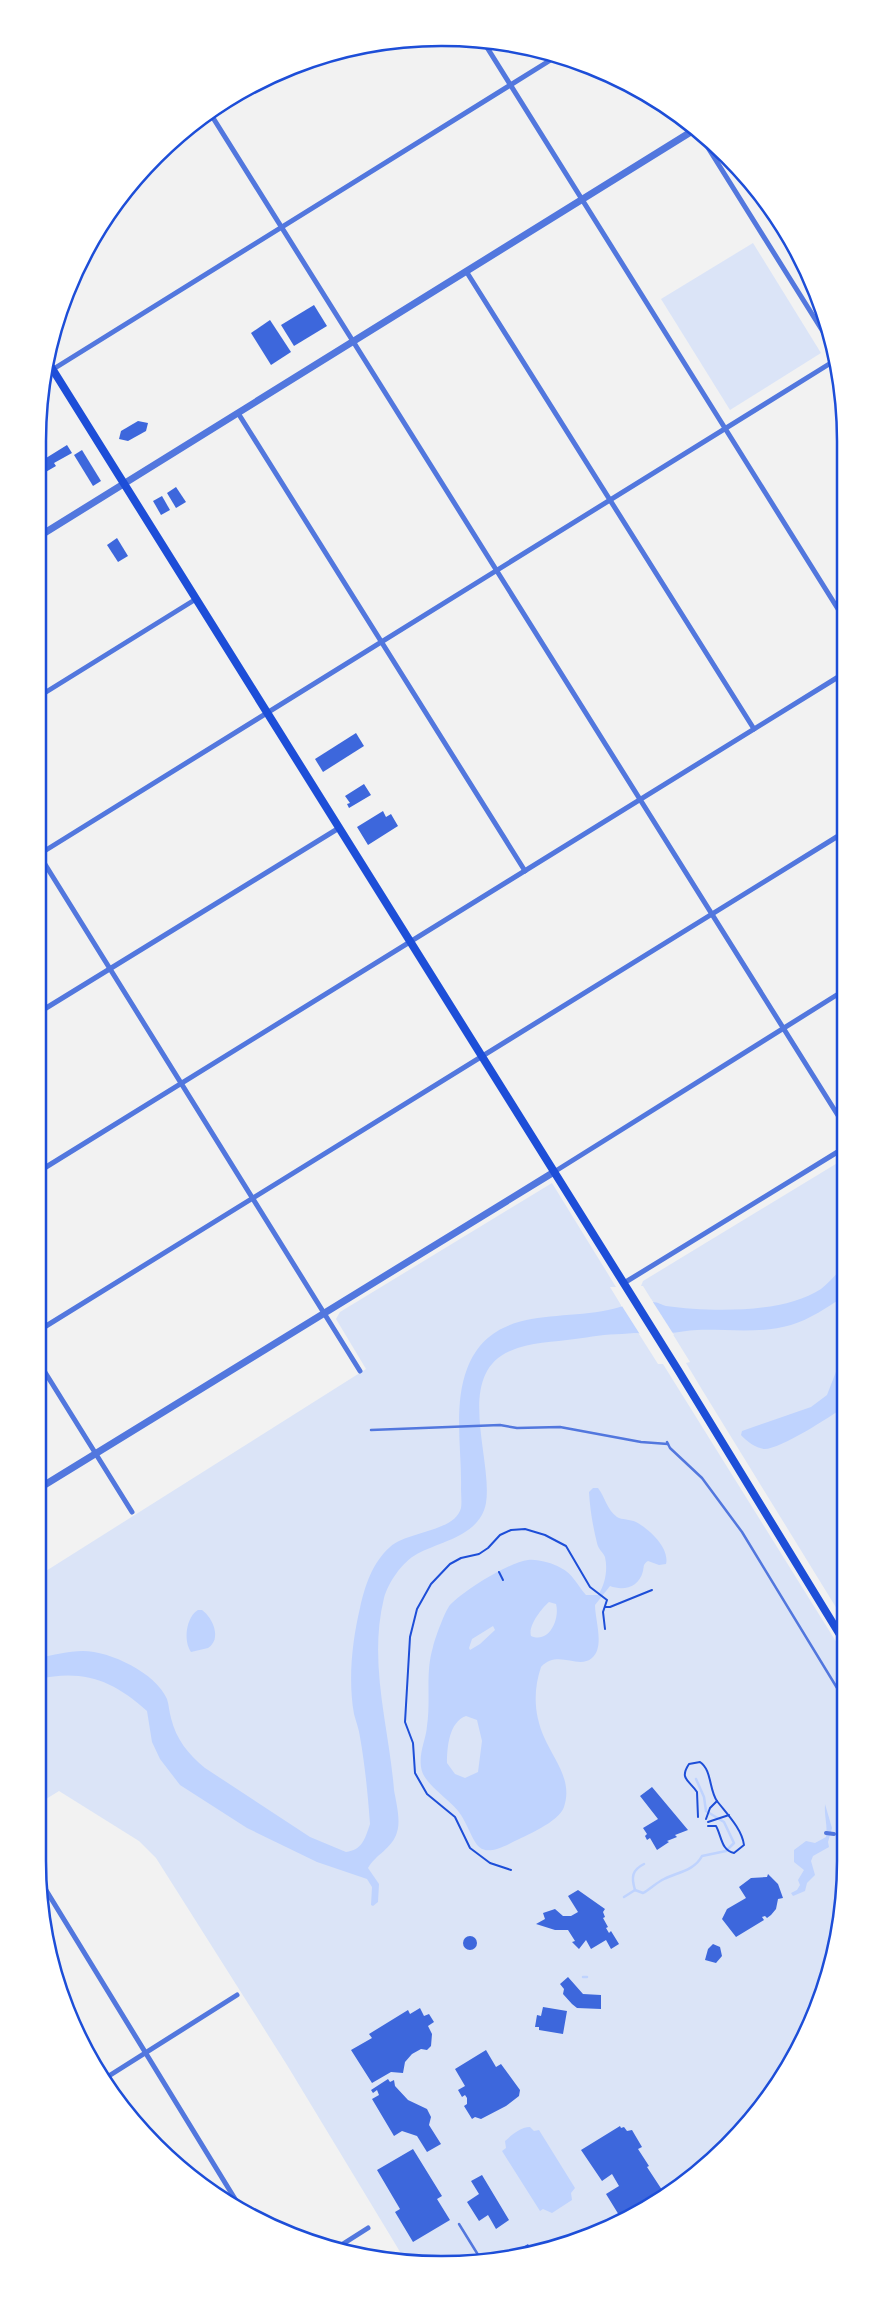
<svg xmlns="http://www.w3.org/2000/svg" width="883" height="2302" viewBox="0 0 883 2302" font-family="Signika,sans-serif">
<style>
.green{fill:#dbe4f7}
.water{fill:#bfd3fe;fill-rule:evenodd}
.pier{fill:#f2f2f2}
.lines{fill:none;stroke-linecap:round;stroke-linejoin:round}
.stream{stroke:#bfd3fe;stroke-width:2.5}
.building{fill:#3d67dc}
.path{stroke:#1d4ed8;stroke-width:2}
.service{stroke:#5277de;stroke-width:2.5}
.pedestrian{stroke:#5277de;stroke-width:4}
.minor{stroke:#5277de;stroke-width:5}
.tertiary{stroke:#5277de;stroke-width:7}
.secondary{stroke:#1d4ed8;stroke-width:8}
.rim{fill:none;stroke:#1d4ed8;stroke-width:2.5}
</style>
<rect width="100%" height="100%" fill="#f2f2f2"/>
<g class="green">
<path d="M753,243L821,353L730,410L661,299Z"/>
<path d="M844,1159L845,1622L701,1388L686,1363L690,1362L643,1286H641L643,1281Z"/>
<path d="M552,1183L616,1287H610L621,1305V1334H639L658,1364H663L845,1656V1861L832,1965L804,2039L762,2106L666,2197L596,2234L521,2257L405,2260L287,2065L156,1858L139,1841L59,1791L38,1804V1576L366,1369L336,1319L340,1312Z"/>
</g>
<g class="water">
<path d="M844,1266V1296C827,1308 810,1319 791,1325C761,1334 727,1329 697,1330C687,1330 678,1333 669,1333C653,1334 637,1333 622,1334C606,1334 590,1337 575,1339C554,1342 530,1342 510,1351C454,1375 493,1459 486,1503C480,1536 441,1541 417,1554C402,1562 388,1583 384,1598C368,1663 389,1726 394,1790C396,1802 401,1820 397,1832C393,1848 375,1855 368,1868L379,1884L378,1902L373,1906L371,1905L372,1887L367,1879L317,1862L247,1828L180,1785L160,1759L152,1742L147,1711C113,1680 83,1669 38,1679V1658C53,1655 68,1651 83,1651C110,1651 156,1673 167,1699C169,1705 169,1711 171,1718C176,1739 188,1754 205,1768L310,1837L346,1852C362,1850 365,1839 370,1824C368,1796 365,1765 360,1737C359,1729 356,1722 354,1714C348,1680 352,1642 360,1608C365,1586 372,1563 390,1547C407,1531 455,1532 461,1508C462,1502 461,1495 461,1489C462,1451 453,1406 467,1369C491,1306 556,1321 608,1310C622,1307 638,1300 653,1302C658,1302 662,1305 666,1306C710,1312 783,1314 821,1289C829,1283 837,1273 844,1266Z"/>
<path d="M844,1351V1407C830,1417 779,1450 764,1449C756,1448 746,1441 741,1435L742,1431L811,1407L827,1395Z"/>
<path d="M593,1488H598C605,1497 607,1510 617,1517C622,1520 630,1519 636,1522C649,1529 670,1548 666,1564L659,1565L648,1561C643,1564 644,1566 643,1571C639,1588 623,1591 610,1586L595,1605C595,1620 605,1647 592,1658C578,1670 558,1649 541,1667C533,1691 534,1714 544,1737C554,1760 573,1780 564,1807C559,1822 525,1836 511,1843C474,1862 477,1841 461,1815C451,1799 423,1785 421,1767C419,1751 426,1740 427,1726C431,1699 425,1673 433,1647C435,1638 445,1611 450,1605C463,1591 509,1562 528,1560C538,1559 552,1563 561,1568C572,1573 578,1586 586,1595H598C605,1585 608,1570 605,1557C603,1552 598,1549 597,1543C593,1527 590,1510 589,1492ZM549,1602L556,1604C560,1618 550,1644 531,1636C528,1626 541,1609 549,1602ZM493,1626L495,1630L480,1644L470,1650L469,1648L472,1639ZM466,1716L477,1720L482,1741L478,1772L465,1778L455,1774L447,1763C447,1747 449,1722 466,1716Z"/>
<path d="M198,1610H202C213,1618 222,1639 208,1648L191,1652C183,1641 186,1617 198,1610Z"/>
<path d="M825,1804L832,1828L828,1842L829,1847L813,1856L811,1861L815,1875L807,1883L805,1891L793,1896L791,1893L797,1890L800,1885L798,1880L804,1870L794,1862V1850L806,1841L815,1843L826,1837C828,1826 824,1816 825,1804Z"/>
<path d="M530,2127L534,2131L539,2130L575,2188L571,2193L572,2200L552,2213L543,2209L540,2211L502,2151L506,2148L505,2141C512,2135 520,2127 530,2127Z"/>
</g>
<path class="pier" d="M651,1299L674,1335L641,1336L620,1303Z"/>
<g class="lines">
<g class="stream">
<path d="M635,1890L643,1893C650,1889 656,1883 664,1879C678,1872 694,1871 702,1856L726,1851L734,1843L724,1822L706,1811L704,1797L696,1779"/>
<path d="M635,1890C631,1877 632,1870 644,1864"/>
<path d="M624,1897L635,1890"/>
<path d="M583,1977H587"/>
</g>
</g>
<g class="building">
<path d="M314,305L327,326L294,346L281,325Z"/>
<path d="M270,320L291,352L271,365L251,333Z"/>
<path d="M138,421L148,423L146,431L128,441L119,439L121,431Z"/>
<path d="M67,445L72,453L54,463L56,466L44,473L38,463Z"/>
<path d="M82,450L101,481L93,486L74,455Z"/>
<path d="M176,487L186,502L176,508L167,493Z"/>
<path d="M162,496L170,510L161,515L153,501Z"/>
<path d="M117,538L128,556L118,562L107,545Z"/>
<path d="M356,733L364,746L323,772L315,759Z"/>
<path d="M364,784L371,795L349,808L347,804L350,803L345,796Z"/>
<path d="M383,811L386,817L391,814L398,826L368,845L357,827Z"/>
<path d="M652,1787L688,1830L675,1835L677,1837L667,1841L669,1842L657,1850L650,1838L647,1840L645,1836L647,1834L643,1828L658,1819L640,1796Z"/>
<path d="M768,1874L778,1884L783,1898L778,1899L776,1909L771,1915L767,1918L765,1916L762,1917L764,1920L736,1937L722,1919L727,1909L746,1898L739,1887L751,1878L767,1877Z"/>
<path d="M578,1890L605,1909L603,1912L605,1917L603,1918L608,1927L606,1928L609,1933L611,1931L619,1944L611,1949L606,1940L591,1949L586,1940L579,1949L572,1942L575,1941L568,1930H555L536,1924L545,1919L543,1913L555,1909L563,1916H571L578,1912L568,1896Z"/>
<circle cx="470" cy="1943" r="7"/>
<path d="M713,1944L720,1947L722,1956L716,1963L705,1960L708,1949Z"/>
<path d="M568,1977L583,1994L601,1995V2009L577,2008L572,2004L563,1994L564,1989L560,1984Z"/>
<path d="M543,2007L567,2011L563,2034L539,2030V2027H535L537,2015L541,2016Z"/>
<path d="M420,2008L424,2016L429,2014L434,2022L428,2026L432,2034L431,2046L427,2050L421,2049L412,2054L405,2062L403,2073L391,2072L372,2083L351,2050L372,2038L369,2034L408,2010L410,2014Z"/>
<path d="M486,2050L496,2067L501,2064L520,2090L519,2096L506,2106L481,2119L475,2117L472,2119L464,2106L467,2104V2098L465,2095L462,2097L458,2090L465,2086L455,2069Z"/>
<path d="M388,2079L390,2082L394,2080L395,2086L408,2100L427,2109L431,2117L429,2125L441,2144L427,2152L417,2136L402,2131L394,2136L372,2099L379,2095L377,2090L373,2093L371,2090Z"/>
<path d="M620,2126L621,2128L624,2127L627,2131L632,2130L642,2147L638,2149L649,2166L647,2167L666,2196L622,2220L606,2194L619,2186L612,2174L602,2181L581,2150Z"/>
<path d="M413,2149L442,2196L437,2199L450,2220L413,2242L395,2212L400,2209L377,2170Z"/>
<path d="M482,2175L509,2220L496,2229L488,2215L479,2221L467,2202L479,2194L471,2181Z"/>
<path d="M596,2228L599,2232L596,2234L575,2240L574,2238Z"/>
<path d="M528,2244L534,2253L521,2257H506Z"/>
</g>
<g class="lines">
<g class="path">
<path d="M499,1572L503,1580"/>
<path d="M605,1607H610L652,1590"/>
<path d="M698,1817L697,1792C689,1780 679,1779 689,1764L700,1762C712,1770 709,1790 717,1801C727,1814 742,1829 744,1845L734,1853C721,1850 722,1837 716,1826H708"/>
<path d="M706,1819L710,1808L717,1801"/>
<path d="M708,1822L729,1815"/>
<path d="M511,1870L490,1863L470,1848L455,1817L427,1794L415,1773L413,1743L405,1722L410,1637L417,1609L431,1584L450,1564L461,1558L479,1554L488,1548L500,1535L511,1530L525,1529L545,1535L566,1546L590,1587L607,1600L603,1612L605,1629"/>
</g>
<g class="service">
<path d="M371,1430L500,1425L517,1428L560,1427L641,1442L668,1444"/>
<path d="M667,1442L670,1448L702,1478L742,1532L845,1701"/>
<path d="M459,2224L480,2258"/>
</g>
<path class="pedestrian" d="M826,1833L834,1834"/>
<g class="minor">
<path d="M483,41L843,617"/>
<path d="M210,113L844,1125"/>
<path d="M195,124L265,80"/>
<path d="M702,138L827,338"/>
<path d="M466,271L754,729"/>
<path d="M47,373L557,56"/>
<path d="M238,413L525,871"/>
<path d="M38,697L196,599"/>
<path d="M38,853L360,1371"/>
<path d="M38,855L834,361"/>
<path d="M38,1013L339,828"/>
<path d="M38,1172L843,674"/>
<path d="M554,1172L843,991"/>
<path d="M624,1283L844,1148"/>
<path d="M38,1331L843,833"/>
<path d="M38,1361L132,1512"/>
<path d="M41,1882L243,2212"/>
<path d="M104,2079L237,1995"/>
<path d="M335,2249L368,2228"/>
</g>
<g class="tertiary">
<path d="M38,537L694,130"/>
<path d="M38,1489L554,1172"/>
</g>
<path class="secondary" d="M48,362L678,1370L845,1643"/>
</g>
<path d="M0 0H883V2302H0ZM441 46H442A395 395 0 0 1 837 441V1861A395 395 0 0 1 442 2256H441A395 395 0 0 1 46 1861V441A395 395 0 0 1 441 46Z" fill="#fff" fill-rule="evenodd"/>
<path class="rim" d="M441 46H442A395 395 0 0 1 837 441V1861A395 395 0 0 1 442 2256H441A395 395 0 0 1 46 1861V441A395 395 0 0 1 441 46Z"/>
</svg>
